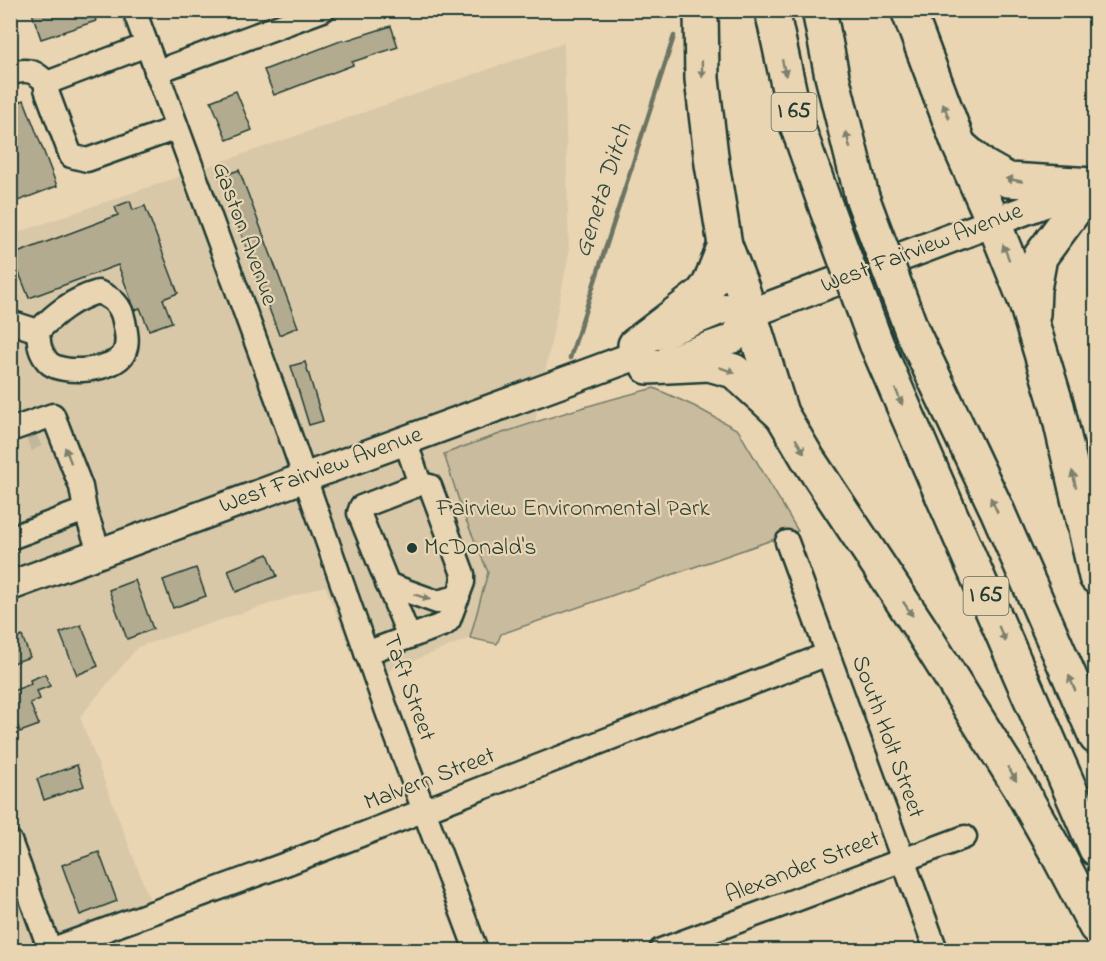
<svg xmlns="http://www.w3.org/2000/svg" width="1106" height="961" viewBox="0 0 1106 961" font-family="'Indie Flower',sans-serif">
<style>
.built{fill:#d9c8a8}
.green{fill:#c9bc9e;stroke:#747c69;stroke-width:1.5}
.lines{fill:none;stroke-linecap:round;stroke-linejoin:round}
.stream{stroke:#6a7563;stroke-width:4.5}
.building{fill:#b2ab90;stroke:#1f3d34;stroke-width:1.5}
.minor-tunnel{stroke:#c1b79a;stroke-width:22;stroke-dasharray:22 11;stroke-linecap:butt}
.minor-casing{stroke:#1f3d34;stroke-width:27}
.major-casing{stroke:#1f3d34;stroke-width:33}
.highway-casing{stroke:#1f3d34;stroke-width:38}
.minor{stroke:#ead5b3;stroke-width:22}
.major{stroke:#ead5b3;stroke-width:28}
.highway{stroke:#ead5b3;stroke-width:33}
.highway-bridge-casing{stroke:#1f3d34;stroke-width:38;stroke-linecap:butt}
.highway-bridge{stroke:#ead5b3;stroke-width:33}
.oneway{fill:#7a816d}
.poi-dot{fill:#1f3d34;stroke:#ead5b3;stroke-width:2}
.labels{text-anchor:middle;dominant-baseline:central;stroke-width:4.5;stroke-linejoin:round;paint-order:stroke}
.shield{fill:#ead5b3;stroke:#5c6b5a;stroke-width:1.5}
.shield-label{font-size:22px;font-weight:bold;fill:#1f3d34}
.street-label{font-size:24px;fill:#1f3d34;stroke:#ead5b3}
.park-label{font-size:24px;fill:#304a3f;stroke:#ead5b3}
.poi-label{font-size:24px;fill:#1f3d34;stroke:#ead5b3;text-anchor:start}
.water-label{font-size:26px;font-style:italic;fill:#324b40;stroke:#ead5b3}
</style>
<rect width="100%" height="100%" fill="#ead5b3"/>
<filter id="ink" filterUnits="userSpaceOnUse"><feTurbulence type="fractalNoise" baseFrequency=".0167" numOctaves="2"/><feDisplacementMap in="SourceGraphic" scale="12" xChannelSelector="R" yChannelSelector="G"/><feConvolveMatrix kernelMatrix="1 2 1 2 8 2 1 2 1" color-interpolation-filters="sRGB"/></filter>
<g filter="url(#ink)">
<g class="built">
<path d="M564,43L569,254L535,422L445,454L463,513L488,572L470,638L363,681L325,586L138,647L80,717L151,903L23,950H10V235Z"/>
<path d="M1095,244L1096,319H1095L1087,292Z"/>
</g>
<path class="green" d="M654,388L694,406L738,430L798,531L501,634L497,644L470,638L488,572L463,513L444,454C513,428 583,406 654,388Z"/>
<g class="lines">
<path class="stream" d="M570,358L674,36"/>
</g>
<g class="building">
<path d="M31,10H93L96,21L41,39Z"/>
<path d="M391,26L398,47L352,62L353,65L274,95L264,70L343,40L344,41Z"/>
<path d="M236,91L252,130L227,140L211,101Z"/>
<path d="M24,100L57,186L10,204V106Z"/>
<path d="M239,170L298,327L279,335L220,177Z"/>
<path d="M130,201L133,210L145,206L178,293L163,299L172,322L149,330L140,308L135,310L118,265L29,298L12,255L118,215L115,207Z"/>
<path d="M305,362L323,421L309,425L291,366Z"/>
<path d="M268,554L277,576L236,592L228,570Z"/>
<path d="M196,568L206,596L173,608L163,580Z"/>
<path d="M135,580L153,629L127,639L109,590Z"/>
<path d="M81,625L98,666L77,675L60,633Z"/>
<path d="M22,636L30,657L10,664V641Z"/>
<path d="M45,674L50,686L37,691L40,699L30,703L39,725L20,732L10,706V692L31,684L30,680Z"/>
<path d="M77,765L84,786L44,800L37,779Z"/>
<path d="M99,852L117,901L80,915L62,865Z"/>
</g>
<g class="lines">
<path class="minor-tunnel" d="M27,441L37,436"/>
<defs>
<g id="minor">
<path d="M134,10L280,407L388,714L476,950"/>
<path d="M147,45L52,81L46,89L71,156L87,160L177,128"/>
<path d="M156,72L323,10"/>
<path d="M10,74C29,67 36,72 49,85"/>
<path d="M98,292C113,298 121,305 124,321C126,332 129,343 124,353C115,371 61,376 48,362C39,352 39,344 38,331C56,313 73,299 98,292Z"/>
<path d="M10,322L38,331"/>
<path d="M10,430L53,415L81,487L85,510"/>
<path d="M405,440L420,484"/>
<path d="M420,484L430,486L463,574V582L449,620L445,624L409,637L359,513L361,507Z"/>
<path d="M10,538L85,510L100,554"/>
<path d="M787,542L936,950"/>
<path d="M387,584L437,602L458,597"/>
<path d="M366,653L409,637"/>
<path d="M10,841L50,950"/>
<path d="M50,950L283,865L828,654"/>
<path d="M661,950L965,837"/>
</g>
<g id="major">
<path d="M659,335L725,308L749,314L1090,186"/>
<path d="M667,361L734,338L749,314"/>
<path d="M10,586L632,357"/>
</g>
<g id="highway">
<path d="M701,10L702,79L712,164L725,245L742,288L781,413L808,459L920,628L1019,786L1058,855L1096,927"/>
<path d="M772,10L796,122L827,210"/>
<path d="M819,10L832,76L862,197"/>
<path d="M908,10L959,145L994,223L1025,300L1057,406L1096,577"/>
<path d="M961,147L983,166L1008,180L1093,185"/>
<path d="M1033,314L1034,289L1040,257L1093,185"/>
<path d="M912,331L997,510L1096,737"/>
<path d="M876,343L1096,849"/>
<path d="M635,345L702,294L709,285L725,245"/>
<path d="M648,367L709,364L734,371L780,413"/>
</g>
</defs>
<use href="#minor" class="minor-casing"/>
<use href="#major" class="major-casing"/>
<use href="#highway" class="highway-casing"/>
<use href="#minor" class="minor"/>
<use href="#major" class="major"/>
<use href="#highway" class="highway"/>
<defs>
<g id="highway-bridge">
<path d="M862,197L912,331"/>
<path d="M827,210L876,343"/>
</g>
</defs>
<use href="#highway-bridge" class="highway-bridge-casing"/>
<use href="#highway-bridge" class="highway-bridge"/>
</g>
<defs><path id="oneway-solid" d="M-6-.8H1V-3.2L6.5 0L1 3.2V.8H-6Z" transform="scale(1.5)"/></defs>
<g class="oneway">
<use href="#oneway-solid" transform="translate(784 68) rotate(77)"/>
<use href="#oneway-solid" transform="translate(702 69) rotate(89)"/>
<use href="#oneway-solid" transform="translate(946 111) rotate(-110)"/>
<use href="#oneway-solid" transform="translate(848 140) rotate(-104)"/>
<use href="#oneway-solid" transform="translate(1014 180) rotate(-169)"/>
<use href="#oneway-solid" transform="translate(1006 252) rotate(-112)"/>
<use href="#oneway-solid" transform="translate(727 370) rotate(21)"/>
<use href="#oneway-solid" transform="translate(899 397) rotate(67)"/>
<use href="#oneway-solid" transform="translate(800 446) rotate(59)"/>
<use href="#oneway-solid" transform="translate(68 455) rotate(-111)"/>
<use href="#oneway-solid" transform="translate(1074 479) rotate(-103)"/>
<use href="#oneway-solid" transform="translate(994 505) rotate(-115)"/>
<use href="#oneway-solid" transform="translate(422 597) rotate(18)"/>
<use href="#oneway-solid" transform="translate(908 609) rotate(56)"/>
<use href="#oneway-solid" transform="translate(1002 634) rotate(67)"/>
<use href="#oneway-solid" transform="translate(1072 683) rotate(-113)"/>
<use href="#oneway-solid" transform="translate(1012 774) rotate(58)"/>
</g>
</g>
<circle class="poi-dot" cx="412" cy="548" r="6"/>
<g class="labels">
<g class="shield">
<rect x="771.5" y="93" width="45" height="38" rx="4.5"/>
<rect x="963.5" y="577" width="45" height="38" rx="4.5"/>
</g>
<g class="shield-label">
<text x="794" y="112">I 65</text>
<text x="986" y="596">I 65</text>
</g>
<g class="street-label">
<text transform="translate(244 234) rotate(70)">Gaston Avenue</text>
<text transform="translate(922 249) rotate(-21)">West Fairview Avenue</text>
<text transform="translate(321 471) rotate(-20)">West Fairview Avenue</text>
<text transform="translate(408 688) rotate(70)">Taft Street</text>
<text transform="translate(887 737) rotate(70)">South Holt Street</text>
<text transform="translate(430 780) rotate(-21)">Malvern Street</text>
<text transform="translate(803 868) rotate(-21)">Alexander Street</text>
</g>
<g class="park-label">
<text x="573" y="509">Fairview Environmental Park</text>
</g>
<g class="poi-label">
<text x="424" y="548">McDonald's</text>
</g>
<g class="water-label">
<text transform="translate(604 191) rotate(-72)">Geneta Ditch</text>
</g>
</g>
<rect width="1106" height="961" fill="none" stroke="#ead5b3" stroke-width="36"/>
<rect x="18" y="18" width="1070" height="925" fill="none" stroke="#1f3d34" stroke-width="2" filter="url(#ink)"/>
</svg>
